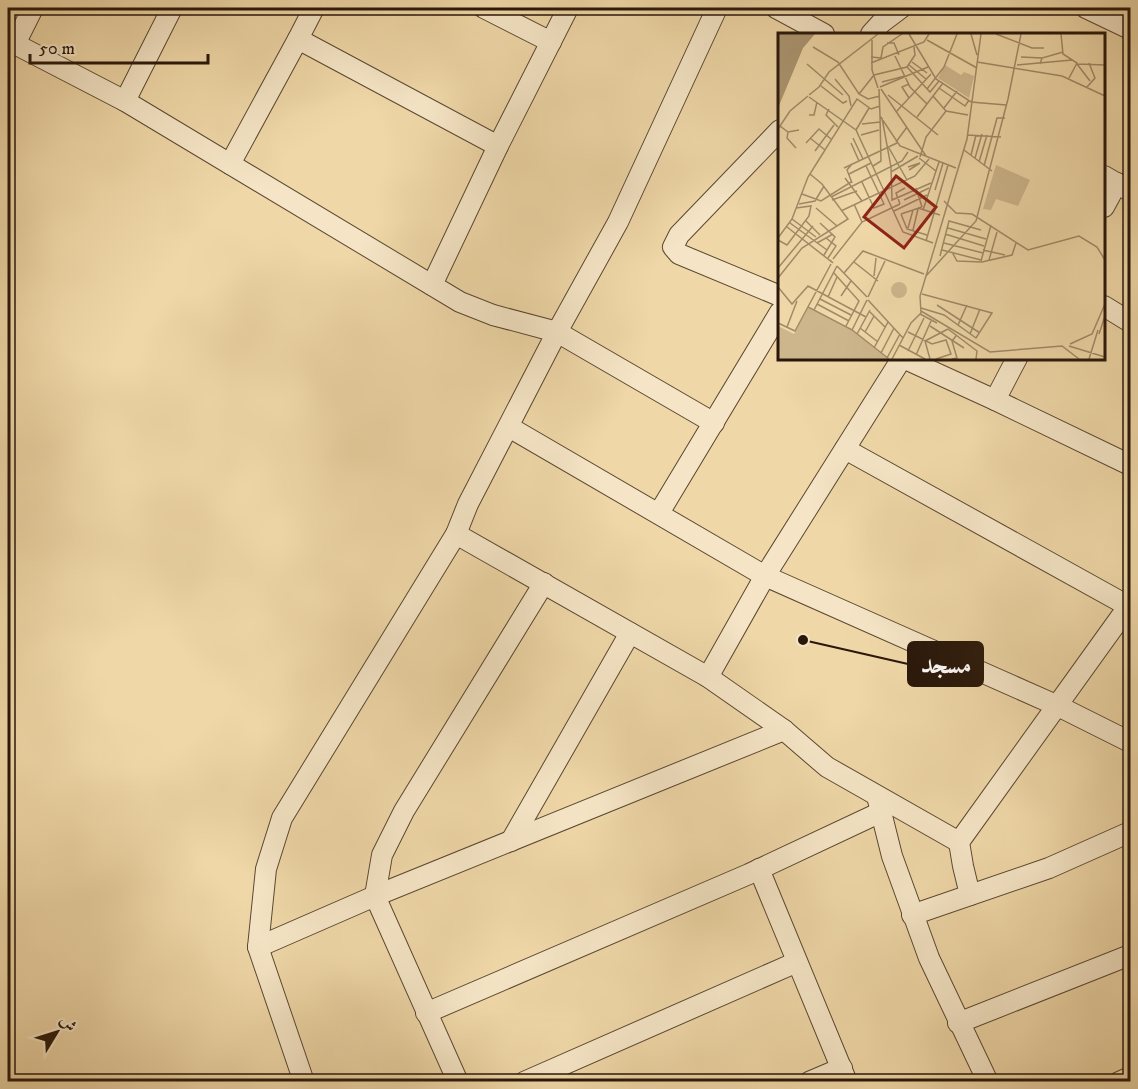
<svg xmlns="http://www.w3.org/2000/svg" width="1138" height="1089" viewBox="0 0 1138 1089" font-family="'IM FELL DW Pica',Amiri,serif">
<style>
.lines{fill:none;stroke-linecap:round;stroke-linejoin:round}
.minor-casing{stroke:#5a4731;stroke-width:22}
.minor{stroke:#f5e5c6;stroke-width:20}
.inset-road{fill:none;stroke:#a08a68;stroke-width:1.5}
.view{fill:#8f2418;fill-opacity:0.15;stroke:#8f2418;stroke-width:3}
.inset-edge{fill:none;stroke:#29170a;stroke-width:3}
.leader{fill:none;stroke:#29170a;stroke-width:2}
.callout-dot{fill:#29170a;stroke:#f5e5c6;stroke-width:2}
.callout{fill:#29170a;stroke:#29170a;stroke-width:2}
.callout-label{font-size:26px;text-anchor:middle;font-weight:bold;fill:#fff}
</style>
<rect width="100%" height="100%" fill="#efd7a7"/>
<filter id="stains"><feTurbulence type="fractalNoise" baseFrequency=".00333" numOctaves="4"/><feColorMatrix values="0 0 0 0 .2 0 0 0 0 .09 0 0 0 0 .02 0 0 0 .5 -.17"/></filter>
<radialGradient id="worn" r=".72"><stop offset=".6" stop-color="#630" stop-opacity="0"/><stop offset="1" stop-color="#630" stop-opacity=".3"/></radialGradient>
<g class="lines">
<defs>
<g id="minor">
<path d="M314,8L298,39L498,146L568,8"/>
<path d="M484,8L551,42"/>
<path d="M776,8L824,34"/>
<path d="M1086,8L1130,29"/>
<path d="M871,34L881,23L901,8"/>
<path d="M8,42L15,44L125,101L460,302L493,315L557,332L714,423"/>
<path d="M15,44L33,8"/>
<path d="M125,101L172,8"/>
<path d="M780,130L679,235L673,247L679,254L780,296"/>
<path d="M230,164L298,39"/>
<path d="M1104,176L1130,191"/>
<path d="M1104,207L1117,183"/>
<path d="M432,285L498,146"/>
<path d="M1104,306L1130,322"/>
<path d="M903,358L995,400L1130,465"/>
<path d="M995,400L1017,358"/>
<path d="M509,427L765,576L1058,706L1130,742"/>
<path d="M845,449L1130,607"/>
<path d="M659,513L780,312"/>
<path d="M456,534L708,677L784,730L827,767L959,842"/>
<path d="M708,677L765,576L902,358"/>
<path d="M878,800L892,856L929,958L988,1082"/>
<path d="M511,841L630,633"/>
<path d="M759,869L847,1082"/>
<path d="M970,895L963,866L959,842L1130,604"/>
<path d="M912,915L1049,868L1130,832"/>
<path d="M258,947L375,896L784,730"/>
<path d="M426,1013L749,874L881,812"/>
<path d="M958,1023L1130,955"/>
<path d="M304,1082L258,947L266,869L282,818L456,534L468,504L557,332L618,222L717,8"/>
<path d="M458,1082L375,896L382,855L404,811L544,583"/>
<path d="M524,1082L797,962"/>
<path d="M809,1082L842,1068"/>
<path d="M1119,1082L1130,1077"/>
</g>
</defs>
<use href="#minor" class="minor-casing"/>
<use href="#minor" class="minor"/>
</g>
<g transform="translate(778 33)">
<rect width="327" height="327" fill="#efd7a7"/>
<path d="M167,32L183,42L186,39L196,43L191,65L160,45ZM218,132L252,147L240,173L218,166L213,177L205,176ZM113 257a8 8 0 1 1 16 0a8 8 0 1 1-16 0ZM30,275L74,298L110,326H0V293L16,301Z" fill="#cdb68c"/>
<path d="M0,1H37L25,15L0,75Z" fill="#ac9672"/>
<path class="inset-road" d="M131,1L158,46L193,69L228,72M193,1L199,22M218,1L254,15H266M283,1L285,21L299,30L291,45M94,7V37L100,55M149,7L199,35M109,10H116L121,22M35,14L60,29L81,61L90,66L102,63M117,23L132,54L149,71M93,24L103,25L105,14L124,1M243,24L264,25M134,29L149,40M199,29L284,43L327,63M93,30L146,9L151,1M29,31L65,62M262,31L264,25L285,19M299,31L327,32M299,31L312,48M131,32L148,46M239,32L294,27M129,34L152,59L161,48M57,46L71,63L73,73M104,49L127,43M43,53L65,70L69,68M102,54L150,34M309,54L317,45L311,30M161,55L187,73L191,67M101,56L102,83L122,113L178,135M103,56L148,123M149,56L166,34L179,1M81,61L96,42L129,34L137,22L136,14M31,62L41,54L51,39L100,1M110,62L160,102M155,63L168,78L190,82M31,64L78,97L125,199L155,210M131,65L153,41M230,66L243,1M166,75L179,58M51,76L48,82L60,94M118,79L131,65L124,54L131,51M31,82H36L39,69M139,84L165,50M104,85L113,134L114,167L153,150M84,91L102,89M2,93L10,99L21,97M0,96L12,78L30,63M78,97L91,75M10,99L9,105L18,115M83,102L101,97M189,102L223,104M32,105L47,117L79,66L93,76L102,73M75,105L85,126M118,109L129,94M28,110L41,96L53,106M73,110L81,128M111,115L129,147M186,117L214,138M37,118L56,92M193,122L198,102M142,124L148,104L168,78M141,125L158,138M197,125L204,101M201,129L209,102M95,133L103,128L102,83M206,133L219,85H227M130,134L142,130L131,137M66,135L119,110M113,139L140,123M71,141L93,130M67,145L84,168M84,149L96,175L106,171L88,133M74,150L69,137L74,131M138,155L144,174M157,157L165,130M24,161L43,168L73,149M53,164L124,128L130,119M54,167L79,158M126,167L151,155M166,168L178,180L194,181L250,217L301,203L319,214L327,227M21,171L37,168L46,153M76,171L84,189M122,171L118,160L127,155M38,175L59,193M140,175L162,182M145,177L161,129M63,178L137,143L151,126M116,178L149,162M123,181L129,196L149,202M123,181L144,174M14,186L38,204M28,188L42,202M12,190L49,217M42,190L57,204L46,222M9,194L55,230L52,227M130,195L135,177M170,195L208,206M135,197L140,176M167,201L206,213M0,205L14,186L30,144L47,117M48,205L58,213L50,225M0,207L9,212L31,183L33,173L18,175M148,208L170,132M39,210L55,201M166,210L205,220M164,217L203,227M205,217L227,222M174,219L179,228L204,229L234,222L238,210M162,223L171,188L203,197M55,226L84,189L122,171M211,227L219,199M203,228L213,192M76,229L100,248M59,233L89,264M0,235L35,193M55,239L81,268L68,293M66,240L85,218L146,241M96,243L98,225M148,243L198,188L230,66M0,245L24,215L70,186L44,151L32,141M0,254L14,271L30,253L88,284M63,263L73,248M50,264L59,244M90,264L107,228M42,266L73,282M90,267L125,305M39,271L71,288M159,272L202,300M30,274L74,297L111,326M143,275L166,282L198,305L214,280L144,261M36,277L59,233M91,278L107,294M143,278L212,319L284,313L301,326M142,281L159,290M0,290L17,298L53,231M180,292L189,272M152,293L186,315M9,294L19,268M82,295L100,309M170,296L199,318L198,326M74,297L89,267M87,299L96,283M130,299L154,311L168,307L173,321L158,326M79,301L92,277M192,301L202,276M321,301L327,283M292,311L314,301L327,271M121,312L147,326M291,313L327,324M96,315L110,289M130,318L146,285M103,320L116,295M138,322L153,288M109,325L122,301M114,326L133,290L143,280L142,263L189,106L203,1M152,326L147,308L170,296M174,326L179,325L174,308L178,303M311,326L320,297"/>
<path class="view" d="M118,143L158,174L126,215L86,184Z"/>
<rect width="327" height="327" class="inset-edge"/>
</g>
<path class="leader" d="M803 640L908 664"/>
<circle class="callout-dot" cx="803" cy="640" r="6"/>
<rect class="callout" x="908" y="642" width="75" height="44" rx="6"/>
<g class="callout-label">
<text x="946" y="673">مسجد</text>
</g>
<rect width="1138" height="1089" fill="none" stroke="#efd7a7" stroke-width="30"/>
<rect x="9" y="9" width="1120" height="1071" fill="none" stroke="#29170a" stroke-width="3"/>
<rect x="15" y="15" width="1108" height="1059" fill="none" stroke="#29170a" stroke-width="1.5"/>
<g transform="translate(57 1032) rotate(52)" stroke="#f5e5c6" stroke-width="4.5" paint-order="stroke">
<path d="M0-4.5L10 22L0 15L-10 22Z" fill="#29170a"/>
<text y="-9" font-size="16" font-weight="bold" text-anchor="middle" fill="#29170a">ش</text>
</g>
<path d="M30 54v9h178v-9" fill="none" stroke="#29170a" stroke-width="3"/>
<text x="39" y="54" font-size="18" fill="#29170a" stroke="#f5e5c6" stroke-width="4.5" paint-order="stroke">50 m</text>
<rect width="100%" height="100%" filter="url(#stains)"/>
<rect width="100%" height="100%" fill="url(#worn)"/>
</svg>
